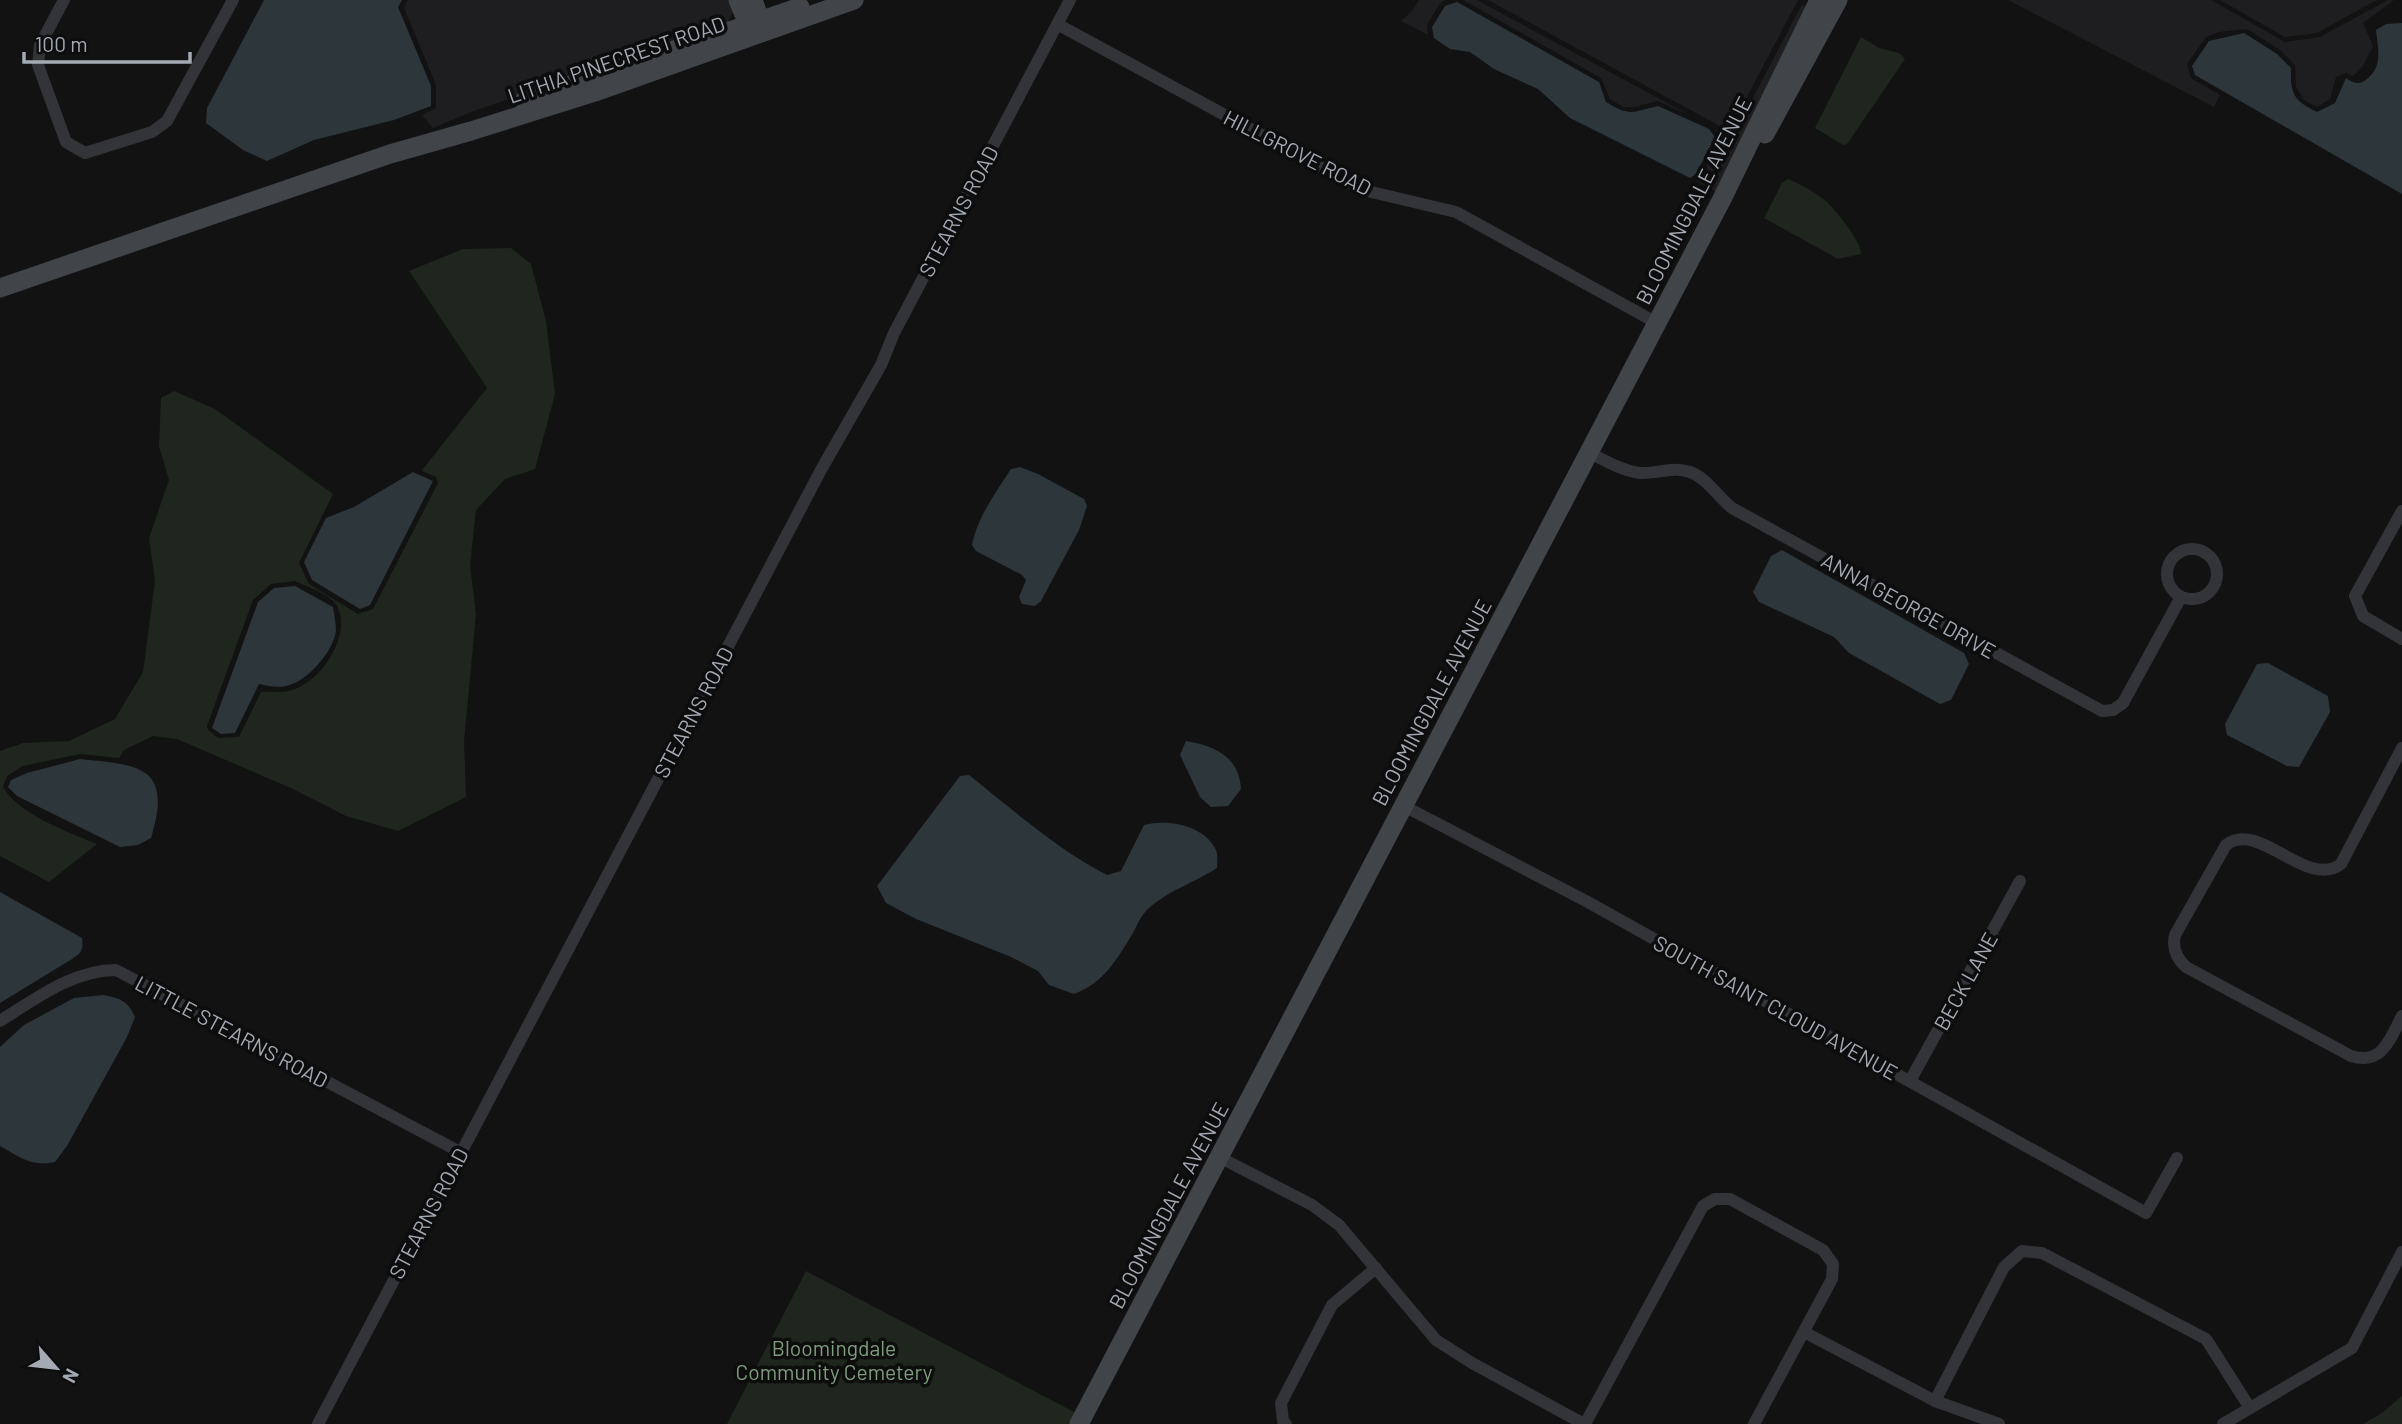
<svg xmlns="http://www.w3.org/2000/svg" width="2402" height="1424" viewBox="0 0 2402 1424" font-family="Barlow,sans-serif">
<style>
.built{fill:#1e1e20}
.green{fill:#1e261e;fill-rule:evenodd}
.water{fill:#2c363b}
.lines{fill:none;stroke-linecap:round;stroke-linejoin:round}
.street{stroke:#333438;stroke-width:12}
.secondary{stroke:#414448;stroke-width:19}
.labels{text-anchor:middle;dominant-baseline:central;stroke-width:7;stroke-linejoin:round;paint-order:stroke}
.street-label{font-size:21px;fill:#a4aab3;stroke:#0d0d0e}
.park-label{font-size:21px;fill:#7e9d7c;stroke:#0d0d0e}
</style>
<rect width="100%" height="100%" fill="#121213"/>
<g class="built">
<path d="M408,0H731L734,11L726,25L471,112L433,128L422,115L436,108V85L404,8Z"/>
<path d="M1419,0H1445L1440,3L1427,25L1428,35L1401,21L1412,11Z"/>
<path d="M1463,0H1477L1693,117L1658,101L1634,107H1623L1610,99L1601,78Z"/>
<path d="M1488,0H1798L1729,131Z"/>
<path d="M2008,0H2211L2285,42L2320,37L2388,0H2394L2363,23L2373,46L2363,66L2353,76L2346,73L2336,77L2330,99L2317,107L2304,100L2296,87L2295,65L2280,50L2247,29L2219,32L2206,37L2187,64L2191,78L2220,95L2214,107Z"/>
<path d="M2220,0H2377L2317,33L2285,37Z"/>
<path d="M1802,4L1808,8L1718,193L1696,181L1701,177L1720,140V136L1715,129L1728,136L1734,134Z"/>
</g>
<g class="green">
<path d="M1861,37L1879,48L1899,53L1905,59L1847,144L1843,145L1815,128Z"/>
<path d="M1788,179C1800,184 1817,193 1827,202C1837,212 1861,241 1861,254L1838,259L1764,218L1782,183Z"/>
<path d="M511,248L531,264L546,321L555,394L535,469L505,479L476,510L470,565L476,614L464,741L466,797L398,831L346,816L293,789L177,739L153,736L124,750L119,758L80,754L23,766L7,776L3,787C18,814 68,832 97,844L49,882L0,856V751L23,743L69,741L115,719L143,672L155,581L149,538L169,480L159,446L161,398L174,391L215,409L333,494L299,563L309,584L358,614L373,609L438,483L436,477L422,471L423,469L487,388L409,271L463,249ZM295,581C307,587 331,594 337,606C353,635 319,686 288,691C279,693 270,691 261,692L239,737L218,738L208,730L207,726L253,600L271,584Z"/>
<path d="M806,1271L1076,1413L1070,1424H727Z"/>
<path d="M2402,1396V1424H2363L2382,1413Z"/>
</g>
<g class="water">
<path d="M264,0H402L398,7L431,86V106L394,120L314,140L267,161L243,150L206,123L207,108Z"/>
<path d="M1457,2L1599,82L1606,102C1630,117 1632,112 1658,106L1709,129L1715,137L1696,174L1690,178L1570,118L1538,89L1494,69L1470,52L1450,49L1434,38L1432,27L1445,6Z"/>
<path d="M2402,23V194L2195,75L2192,66L2209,41L2244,33L2277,54L2291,68C2290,94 2294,101 2317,112L2335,103L2346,78C2354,84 2360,85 2367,79C2383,66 2378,49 2376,30L2386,24Z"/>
<path d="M1020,467L1038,474L1084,499L1087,506L1079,530L1041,601L1035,606L1022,604L1019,597L1026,580L1022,575L976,551L972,545C977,518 996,492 1011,469Z"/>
<path d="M413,472L433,481L370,605L360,609L312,580L304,562L326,518L354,507Z"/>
<path d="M1782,550L1964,653L1969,664L1951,700L1940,704L1849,653L1834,637L1759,602L1753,592L1771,556Z"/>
<path d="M295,586L333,607C334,614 336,623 336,630C335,650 306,683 286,686C277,688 268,686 259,684L235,733L221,734L212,728L258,602L274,588Z"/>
<path d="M2268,663L2328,696L2330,712L2299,767L2287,766L2227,735L2225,724L2257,664Z"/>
<path d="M1186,741C1216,746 1239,757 1241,789L1228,806L1211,807L1200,797L1180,755Z"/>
<path d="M80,759C140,765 173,766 151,838L138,845L120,847L17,796L8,787L11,780L27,773Z"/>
<path d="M969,775C1013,810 1057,849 1107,875L1121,871L1144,825C1168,819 1204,825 1216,850C1218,855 1217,862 1217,868C1194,883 1167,891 1147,910C1141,916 1137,925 1133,933C1117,959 1104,983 1074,994L1049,985L1038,971L1011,957L916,919L886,903L877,886L960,776Z"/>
<path d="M0,892L82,938C84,950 81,953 72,959L0,1003Z"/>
<path d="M103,995C120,998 128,1001 135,1017L127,1037L67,1146L55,1162C31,1167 20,1157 0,1146V1047L24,1025L74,998Z"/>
</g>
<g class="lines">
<g class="street">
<path d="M64,0L40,45L38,65L66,142L85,153L152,132L167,121L233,0"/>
<path d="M1057,24L1363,190L1456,212L1657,323"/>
<path d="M1588,452C1604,460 1622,471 1640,473C1657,474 1673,466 1690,472C1707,478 1718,497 1732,508L2102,711L2113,710L2123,703L2181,597"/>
<path d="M2402,511L2355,596L2363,616L2402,639"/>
<circle cx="2192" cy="574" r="25"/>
<path d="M2402,748L2341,864C2306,890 2259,819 2226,845L2175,935C2172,948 2176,958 2186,967L2351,1056C2382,1066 2390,1039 2402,1016"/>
<path d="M1402,805L1586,901L2146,1213L2177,1158"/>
<path d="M0,1021C35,999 73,970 116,970L460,1152"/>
<path d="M1910,1081L2020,881"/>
<path d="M1219,1157L1312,1205L1339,1225L1436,1340L1472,1363L1584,1424"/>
<path d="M1804,1332L1935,1401L1999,1424"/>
<path d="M1935,1401L2004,1267L2022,1251L2042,1253L2206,1339L2250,1408"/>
<path d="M318,1424L822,468L881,365L894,333L1070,0"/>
<path d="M1286,1424L1283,1421L1281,1403L1332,1305L1376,1268"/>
<path d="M1585,1424L1703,1206L1715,1199H1730L1823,1250L1833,1264L1832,1279L1754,1424"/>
<path d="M2223,1424L2352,1348L2402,1252"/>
</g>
<g class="secondary">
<path d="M738,0L748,24L755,33"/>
<path d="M753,0L760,20L758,33"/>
<path d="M524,101L800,7"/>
<path d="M1765,134L1838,0"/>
<path d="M0,288L390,154L471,131L595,92L854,0"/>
<path d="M1079,1424L1722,199L1819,0"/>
</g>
</g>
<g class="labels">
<g class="street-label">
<text transform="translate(616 59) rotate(-19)">LITHIA PINECREST ROAD</text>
<text transform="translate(1298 152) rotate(27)">HILLGROVE ROAD</text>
<text transform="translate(1693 200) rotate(-63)">BLOOMINGDALE AVENUE</text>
<text transform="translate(958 211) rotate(-62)">STEARNS ROAD</text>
<text transform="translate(1909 605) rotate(29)">ANNA GEORGE DRIVE</text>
<text transform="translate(1431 702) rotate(-62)">BLOOMINGDALE AVENUE</text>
<text transform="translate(693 712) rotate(-62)">STEARNS ROAD</text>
<text transform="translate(1965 981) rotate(-61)">BECK LANE</text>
<text transform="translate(1776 1007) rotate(29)">SOUTH SAINT CLOUD AVENUE</text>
<text transform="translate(232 1031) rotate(28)">LITTLE STEARNS ROAD</text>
<text transform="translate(1168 1205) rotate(-62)">BLOOMINGDALE AVENUE</text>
<text transform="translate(428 1213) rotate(-62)">STEARNS ROAD</text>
</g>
<g class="park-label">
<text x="834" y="1347">Bloomingdale<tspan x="834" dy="24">Community Cemetery</tspan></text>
</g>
</g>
<g transform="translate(56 1368) rotate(118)" stroke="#0d0d0e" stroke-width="5" paint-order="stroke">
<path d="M0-5L12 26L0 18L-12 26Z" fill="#a4aab3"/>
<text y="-10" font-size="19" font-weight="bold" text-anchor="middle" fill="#a4aab3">N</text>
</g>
<path d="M24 52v10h166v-10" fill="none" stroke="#a4aab3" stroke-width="3.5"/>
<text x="35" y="52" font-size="21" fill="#a4aab3" stroke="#0d0d0e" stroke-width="5" paint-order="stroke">100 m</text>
</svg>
